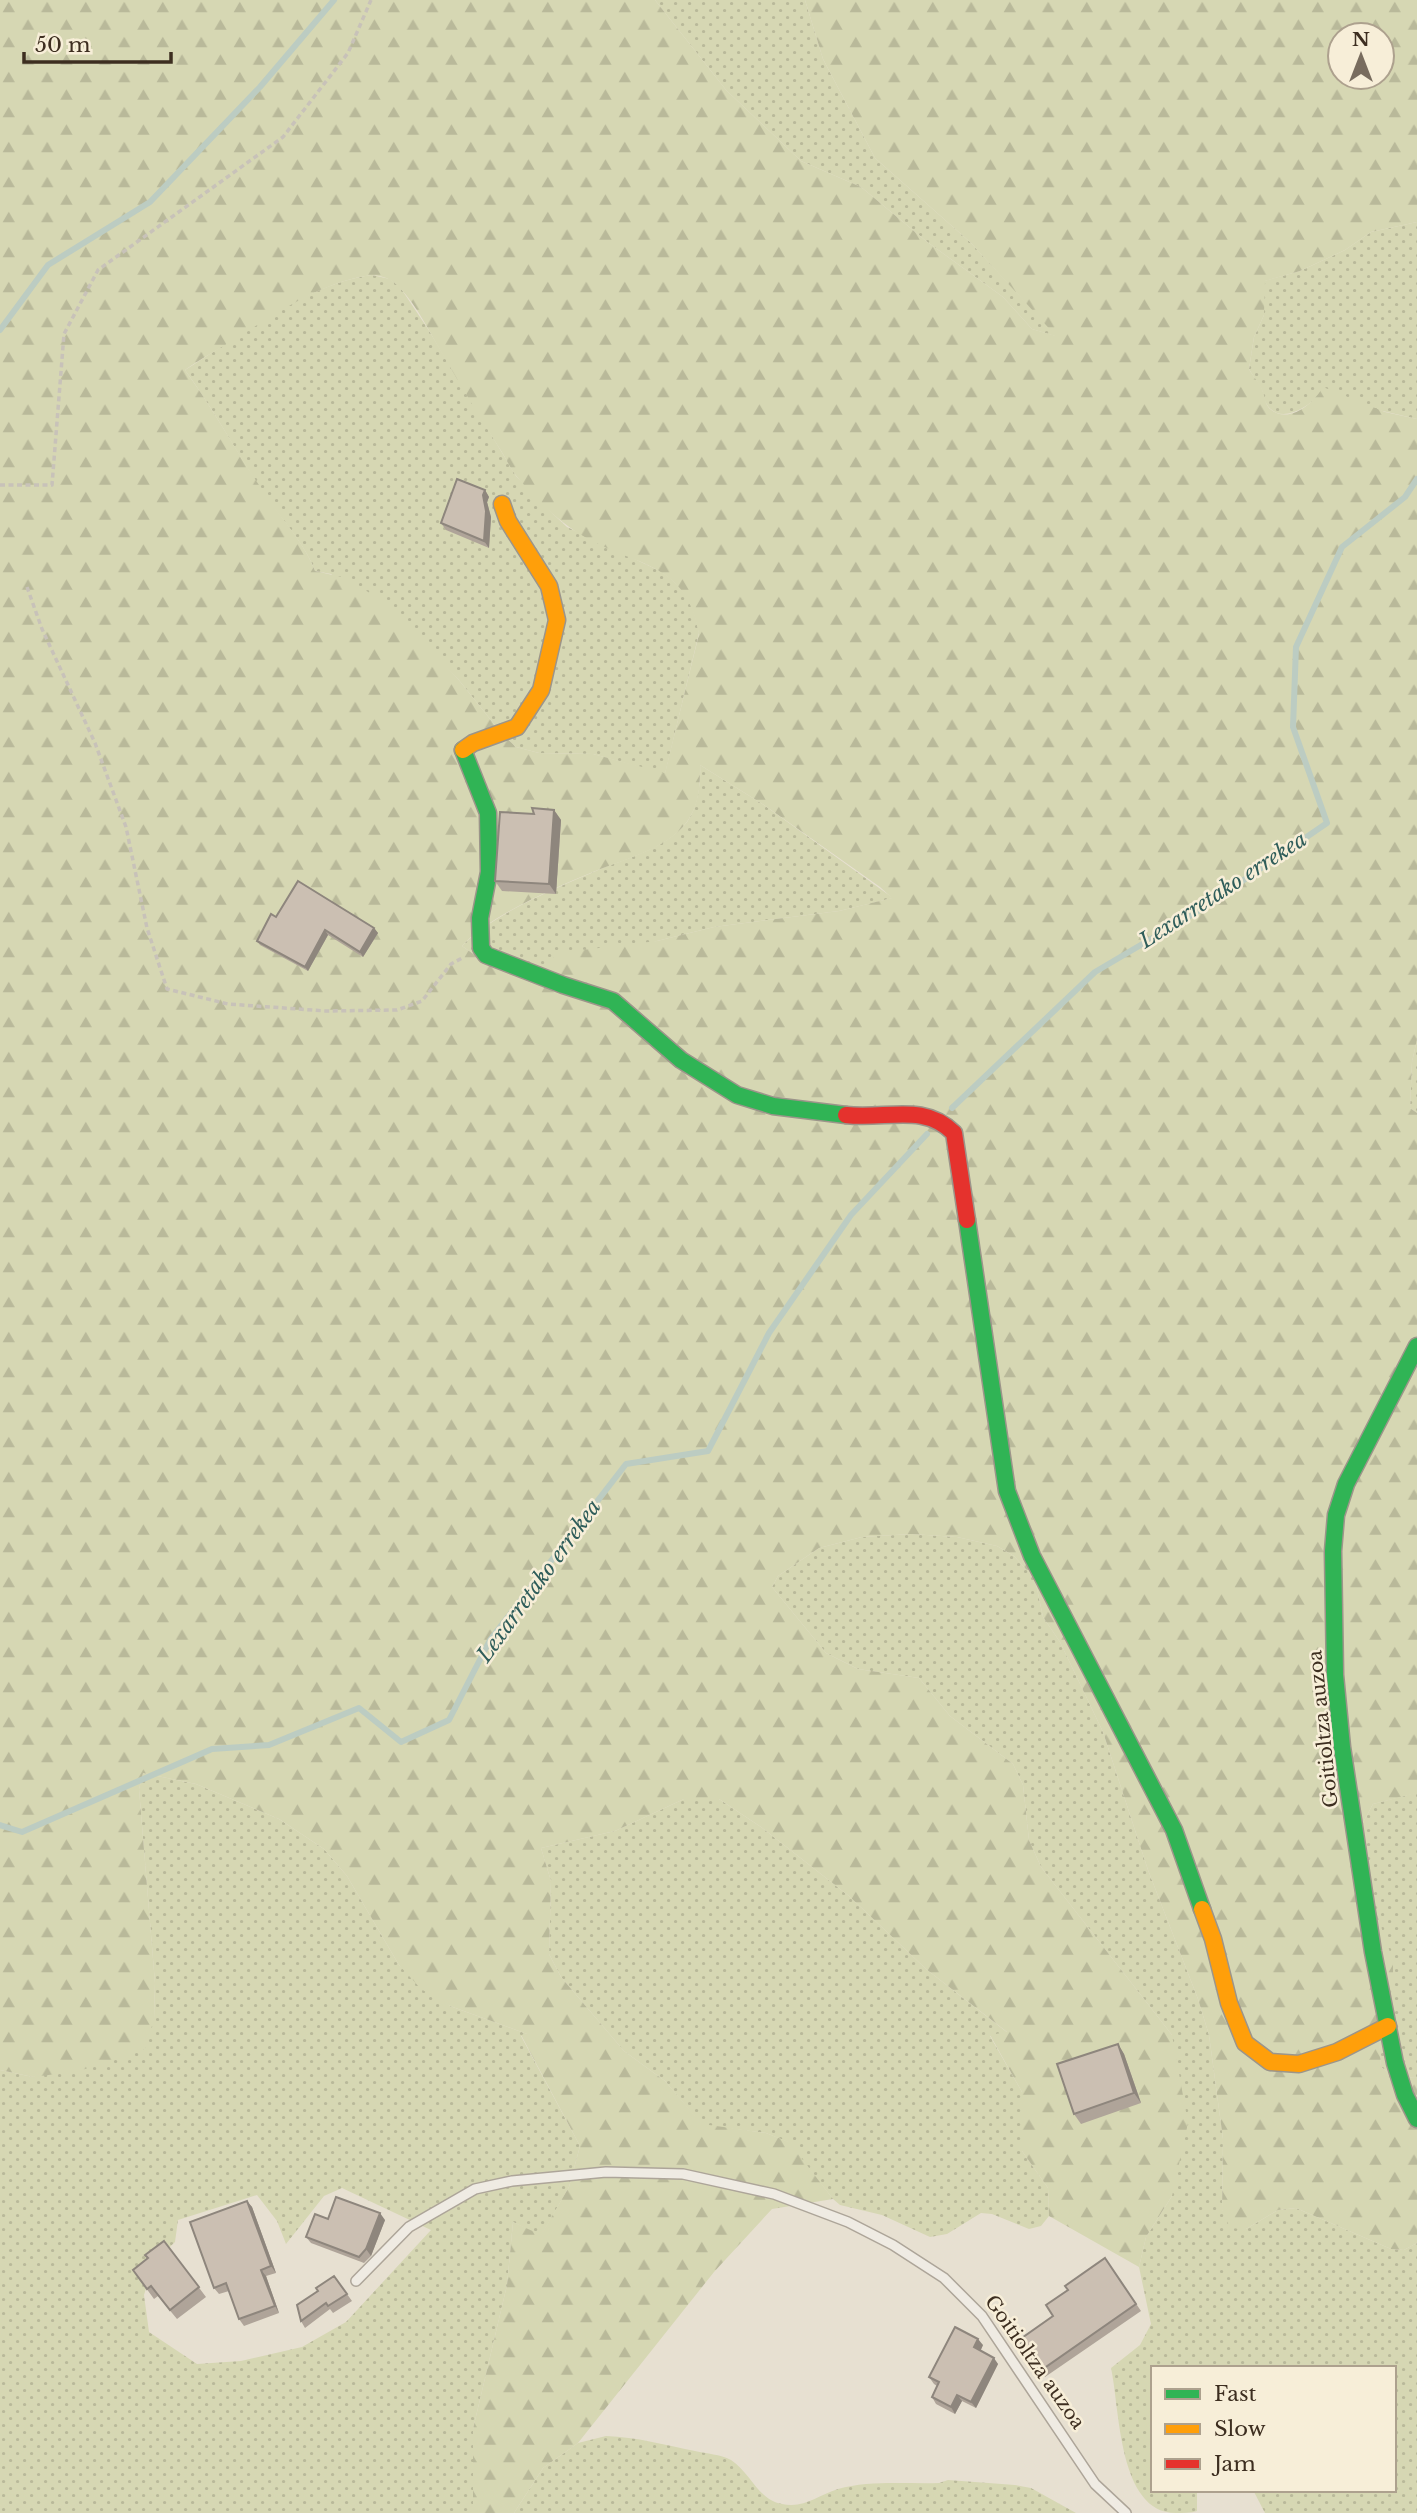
<svg xmlns="http://www.w3.org/2000/svg" width="1417" height="2513" viewBox="0 0 1417 2513" font-family="'Libre Baskerville',serif">
<style>
.grass{fill:url(#grass-dots);fill-rule:evenodd}
.forest{fill:url(#forest-firs);fill-rule:evenodd}
.lines{fill:none;stroke-linecap:round;stroke-linejoin:round}
.stream{stroke:#bcccc2;stroke-width:6}
.lane-casing{stroke:#ada599;stroke-width:12}
.fast-casing{stroke:#9c958a;stroke-width:19}
.slow-casing{stroke:#9c958a;stroke-width:19}
.jam-casing{stroke:#9c958a;stroke-width:19}
.path{stroke:#c8c2b9;stroke-width:3.5;stroke-dasharray:5 3.5;stroke-linecap:butt}
.lane{stroke:#efebe3;stroke-width:9}
.fast{stroke:#30b455;stroke-width:16}
.slow{stroke:#ff9f0a;stroke-width:16}
.jam{stroke:#e5322d;stroke-width:16}
.wall{fill:#afa499}
.shaded-wall{fill:#8e867d}
.building{fill:#cbbfb2;stroke:#8e867d;stroke-width:2}
.labels{text-anchor:middle;dominant-baseline:central;stroke-width:5;stroke-linejoin:round;paint-order:stroke}
.street-label{font-size:19px;fill:#3d2e20;stroke:#f7eed8}
.water-label{font-size:21px;font-style:italic;fill:#2f5d5a;stroke:#f7eed8}
</style>
<defs>
<pattern id="grass-dots" width="8" height="8" patternUnits="userSpaceOnUse" patternTransform="scale(1.75)"><rect width="8" height="8" fill="#d6d7b3"/><path d="M2 2h.1M6 6h.1" fill="none" stroke="#b9b99a" stroke-width="1.8" stroke-linecap="round"/></pattern>
<pattern id="forest-firs" width="22" height="20" patternUnits="userSpaceOnUse" patternTransform="scale(1.75)"><rect width="22" height="20" fill="#d6d7b3"/><path d="M5 1l3.5 6h-7zM16 11l3.5 6h-7z" fill="#b9b99a"/></pattern>
</defs>
<rect width="100%" height="100%" fill="#e7e0d1"/>
<g class="grass">
<path d="M655,0H805L823,59L875,158L970,242L1058,337L1032,329L1003,297L926,241L861,187L801,161L726,90Z"/>
<path d="M1417,222V419L1318,396C1306,409 1278,425 1266,403C1263,398 1264,393 1261,388C1257,381 1253,376 1249,369L1254,337L1264,315V281L1300,271L1345,250L1371,232Z"/>
<path d="M372,275L390,279L400,287L428,329L516,476L553,514L567,527L660,571C685,587 694,605 699,633L665,774L593,754L539,753L516,747L502,734L458,679L425,648L331,574L315,571C304,542 281,519 264,494C237,453 214,410 185,370C237,337 311,282 372,275Z"/>
<path d="M700,765L764,805L893,898L839,911L714,927L657,941L533,984L482,960L462,946C491,914 567,883 608,866C635,856 669,845 687,822C698,807 701,782 700,765Z"/>
<path d="M1417,1039V1113L1410,1108L1412,1062Z"/>
<path d="M911,1534L957,1537L997,1546L1014,1556L1035,1579L1043,1617L1060,1642L1103,1732L1148,1870L1198,1999L1209,2035L1223,2139L1222,2210L1246,2229L1278,2210L1296,2208L1391,2249L1404,2250L1417,2243V2513H1265L1253,2490H1394V2368H1153V2490H1197V2511C1191,2513 1183,2513 1176,2513C1118,2513 1120,2409 1111,2368L1140,2345L1151,2324L1139,2267L1146,2237L1172,2196V2035L1041,1867L1029,1840L1023,1785L1013,1764L950,1716L919,1678L858,1669L826,1653L772,1587L778,1576L819,1548L862,1537Z"/>
<path d="M143,1773L196,1784L279,1819L324,1849L347,1876L399,1965L450,2006L530,2035L521,2036L580,2146L569,2187L541,2236L513,2222L507,2285L473,2429V2513H0V2070L33,2077L154,2019L155,1983L139,1789ZM342,2188L431,2230L346,2322L302,2347L241,2361L197,2364L149,2332L144,2295L154,2262L175,2242L178,2220L257,2195L277,2221L286,2244L324,2196Z"/>
<path d="M1415,1793H1417V2077L1396,2078L1381,2067L1366,1883L1359,1830L1373,1804Z"/>
<path d="M684,1799H719L761,1827L849,1896L926,1969L1008,2033L990,2036L1022,2092V2151L1048,2188L1049,2216L1041,2226L1029,2229L992,2214L981,2213L947,2234L930,2237L882,2215L840,2205L833,2199L788,2142L766,2133L702,2125L665,2081L624,2051L561,1977L549,1954L551,1881L541,1848L615,1831Z"/>
<path d="M606,2436C637,2437 665,2445 695,2451C707,2454 720,2454 731,2460C751,2473 757,2499 782,2504C804,2509 818,2495 838,2489C869,2480 906,2484 939,2483L948,2480L1015,2485L1031,2488L1076,2513H514L543,2468L578,2443Z"/>
</g>
<path class="forest" d="M0,0H655L726,90L801,161L861,187L926,241L1003,297L1032,329L1056,336L970,242L875,158L823,59L805,0H1417V222L1371,232L1345,250L1300,271L1265,281L1264,315L1254,337L1249,369C1253,377 1261,384 1263,392C1265,398 1265,403 1269,408C1288,426 1314,403 1323,387L1385,412L1417,419V1039L1412,1062L1410,1108L1417,1113V1793L1373,1804L1359,1830L1366,1883L1393,1961V1981L1379,2035L1381,2067L1396,2078L1417,2077V2243L1404,2250L1391,2249L1296,2208L1278,2210L1246,2229L1230,2228L1222,2210L1223,2139L1209,2035L1198,1999L1148,1870L1103,1732L1060,1642L1043,1617L1035,1579L1014,1556L997,1546L957,1537L911,1534L862,1537L819,1548L778,1576L772,1587L826,1653L858,1669L919,1678L950,1716L1013,1764L1023,1785L1029,1840L1041,1867L1172,2035L1188,2123L1172,2196L1146,2237L1139,2267L1049,2216L1048,2188L1022,2151V2092L990,2035L1007,2032L926,1969L849,1896L761,1827L719,1799H684L615,1831L541,1848L551,1881L549,1954L561,1977L624,2051L665,2081L702,2124L766,2133L789,2142L833,2199L772,2209L714,2272L578,2443L543,2468L514,2513H473V2429L507,2285L513,2222L541,2235L569,2187L580,2146L521,2035L527,2034L450,2006L421,1989L399,1965L347,1876L324,1849L279,1819L196,1784L143,1773L139,1789L155,1983L154,2019L145,2049L79,2071L33,2077L0,2070ZM1340,35H1382V77H1340ZM372,275C384,276 392,279 400,288C418,307 430,333 443,355C461,386 479,416 498,446C505,456 510,469 518,478C539,503 564,527 594,542C647,568 687,567 699,634L665,773L593,754L539,753L516,747L502,734L458,679L376,597L346,578L315,571C304,542 282,520 265,494C237,453 214,410 185,370C200,359 219,349 235,339C277,313 323,281 372,275ZM700,765L764,805L880,887L892,898L839,911L714,927L657,941L557,953L533,984L482,960L462,946C488,916 561,885 598,870C628,858 673,847 690,817C700,800 700,784 700,765Z"/>
<g class="lines">
<g class="stream">
<path d="M0,330L48,265L150,202L260,87L334,0"/>
<path d="M952,1108L1095,972L1200,910L1327,823L1293,727L1296,647L1342,547L1405,497L1417,479"/>
<path d="M0,1825L22,1832L212,1749L269,1745L359,1708L401,1742L449,1720L490,1640L626,1464L708,1451L769,1333L851,1215L927,1134"/>
</g>
<defs>
<path id="lane" d="M356,2281L409,2227L475,2189L512,2181L606,2172L683,2174L774,2194L848,2222L893,2245L944,2278L982,2316L1095,2484L1126,2513"/>
<g id="fast">
<path d="M463,750L488,813L489,872L480,918L481,948L486,955L563,985L613,1001L681,1060L737,1095L773,1106L846,1115"/>
<path d="M967,1220L1007,1491L1032,1556L1174,1830L1202,1909"/>
<path d="M1417,1346L1346,1484L1336,1515L1333,1551L1335,1675L1342,1747L1373,1952L1395,2063L1405,2095L1417,2119"/>
</g>
<g id="slow">
<path d="M463,750L473,743L517,727L541,690L557,620L549,586L508,521L502,504"/>
<path d="M1202,1909L1213,1939L1229,2003L1245,2043L1270,2062L1299,2064L1337,2052L1388,2026"/>
</g>
<path id="jam" d="M846,1115C886,1120 923,1102 954,1133L967,1220"/>
</defs>
<use href="#lane" class="lane-casing"/>
<use href="#fast" class="fast-casing"/>
<use href="#slow" class="slow-casing"/>
<use href="#jam" class="jam-casing"/>
<g class="path">
<path d="M0,485H52L64,334L98,270L283,137L348,53L371,0"/>
<path d="M27,587L42,629L95,743L126,827L147,928L167,989L228,1004L326,1011L397,1010L422,1001L451,964L464,957"/>
</g>
<use href="#lane" class="lane"/>
<use href="#fast" class="fast"/>
<use href="#slow" class="slow"/>
<use href="#jam" class="jam"/>
</g>
<g class="wall">
<path d="M485,490L489,497L487,502L491,517L489,548L446,530L441,523Z"/>
<path d="M554,810L561,820L556,894L502,891L495,881L534,814Z"/>
<path d="M276,917L374,928L378,933L363,957L328,935L308,971L260,945L257,941Z"/>
<path d="M1118,2044L1124,2054L1141,2103L1081,2124L1074,2114Z"/>
<path d="M247,2201L252,2207L276,2273L266,2276L279,2313L244,2326L239,2319L229,2291L219,2294L214,2288Z"/>
<path d="M328,2219L385,2220L371,2256L364,2263L311,2243L306,2237Z"/>
<path d="M164,2241L206,2297L177,2319L158,2296L154,2299L133,2270L148,2258Z"/>
<path d="M1105,2258L1141,2311L1045,2377L1019,2340L1053,2316L1068,2290Z"/>
<path d="M334,2276L352,2301L333,2313L330,2309L305,2328L301,2321L318,2291Z"/>
<path d="M983,2345L980,2351L998,2364L976,2408L962,2401L955,2414L936,2404L932,2397L937,2386L934,2384L929,2377Z"/>
</g>
<g class="shaded-wall">
<path d="M485,490L489,497L487,502L491,517L489,548L484,541L483,495Z"/>
<path d="M554,810L561,820L556,894L549,884Z"/>
<path d="M374,928L378,933L363,957L360,952Z"/>
<path d="M325,930L328,935L308,971L305,967Z"/>
<path d="M1118,2044L1124,2054L1141,2103L1134,2093Z"/>
<path d="M247,2201L252,2207L276,2273L271,2266Z"/>
<path d="M380,2213L385,2220L371,2256L366,2249Z"/>
<path d="M261,2270L266,2276L279,2313L275,2306Z"/>
<path d="M978,2339L983,2345L979,2354L974,2347Z"/>
<path d="M994,2358L998,2364L976,2408L971,2402Z"/>
<path d="M957,2395L962,2401L955,2414L951,2407Z"/>
</g>
<g class="building">
<path d="M457,479L485,490L483,495L486,511L484,541L441,523Z"/>
<path d="M532,808L554,810L549,884L495,881L500,812L534,814Z"/>
<path d="M298,881L374,928L360,952L325,930L305,967L257,941L271,914L276,917Z"/>
<path d="M1118,2044L1134,2093L1074,2114L1057,2064Z"/>
<path d="M336,2197L380,2213L366,2249L359,2257L306,2237L315,2214L328,2219Z"/>
<path d="M247,2201L271,2266L261,2270L275,2306L239,2319L226,2283L214,2288L190,2222Z"/>
<path d="M164,2241L199,2287L170,2310L151,2286L147,2289L133,2270L148,2258L145,2255Z"/>
<path d="M1105,2258L1136,2304L1040,2371L1019,2340L1053,2316L1046,2305L1068,2290L1065,2286Z"/>
<path d="M334,2276L347,2294L328,2306L326,2303L301,2321L297,2305L318,2291L316,2288Z"/>
<path d="M955,2327L978,2339L974,2347L994,2358L971,2402L957,2395L951,2407L932,2397L939,2382L929,2377Z"/>
</g>
<g class="labels">
<g class="street-label">
<text transform="translate(1323 1729) rotate(-96)">Goitioltza auzoa</text>
<text transform="translate(1035 2362) rotate(55)">Goitioltza auzoa</text>
</g>
<g class="water-label">
<text transform="translate(1223 890) rotate(-33)">Lexarretako errekea</text>
<text transform="translate(539 1581) rotate(-54)">Lexarretako errekea</text>
</g>
</g>
<rect x="1151" y="2366" width="245" height="126" fill="#f7eed8" stroke="#ada18e" stroke-width="2"/>
<rect x="1165" y="2389" width="35" height="10" fill="#30b455" stroke="#ada18e" stroke-width="2"/>
<text x="1214" y="2401" font-size="21" fill="#3d2e20">Fast</text>
<rect x="1165" y="2424" width="35" height="10" fill="#ff9f0a" stroke="#ada18e" stroke-width="2"/>
<text x="1214" y="2436" font-size="21" fill="#3d2e20">Slow</text>
<rect x="1165" y="2459" width="35" height="10" fill="#e5322d" stroke="#ada18e" stroke-width="2"/>
<text x="1214" y="2471" font-size="21" fill="#3d2e20">Jam</text>
<g transform="translate(1361 56)"><circle r="33" fill="#f7eed8" stroke="#ada18e" stroke-width="2"/>
<path d="M0-5L12 26L0 18L-12 26Z" fill="#786c5e"/>
<text y="-10" font-size="19" font-weight="bold" text-anchor="middle" fill="#3d2e20">N</text>
</g>
<path d="M24 52v10h147v-10" fill="none" stroke="#3d2e20" stroke-width="3.5"/>
<text x="35" y="52" font-size="21" fill="#3d2e20" stroke="#f7eed8" stroke-width="5" paint-order="stroke">50 m</text>
</svg>
